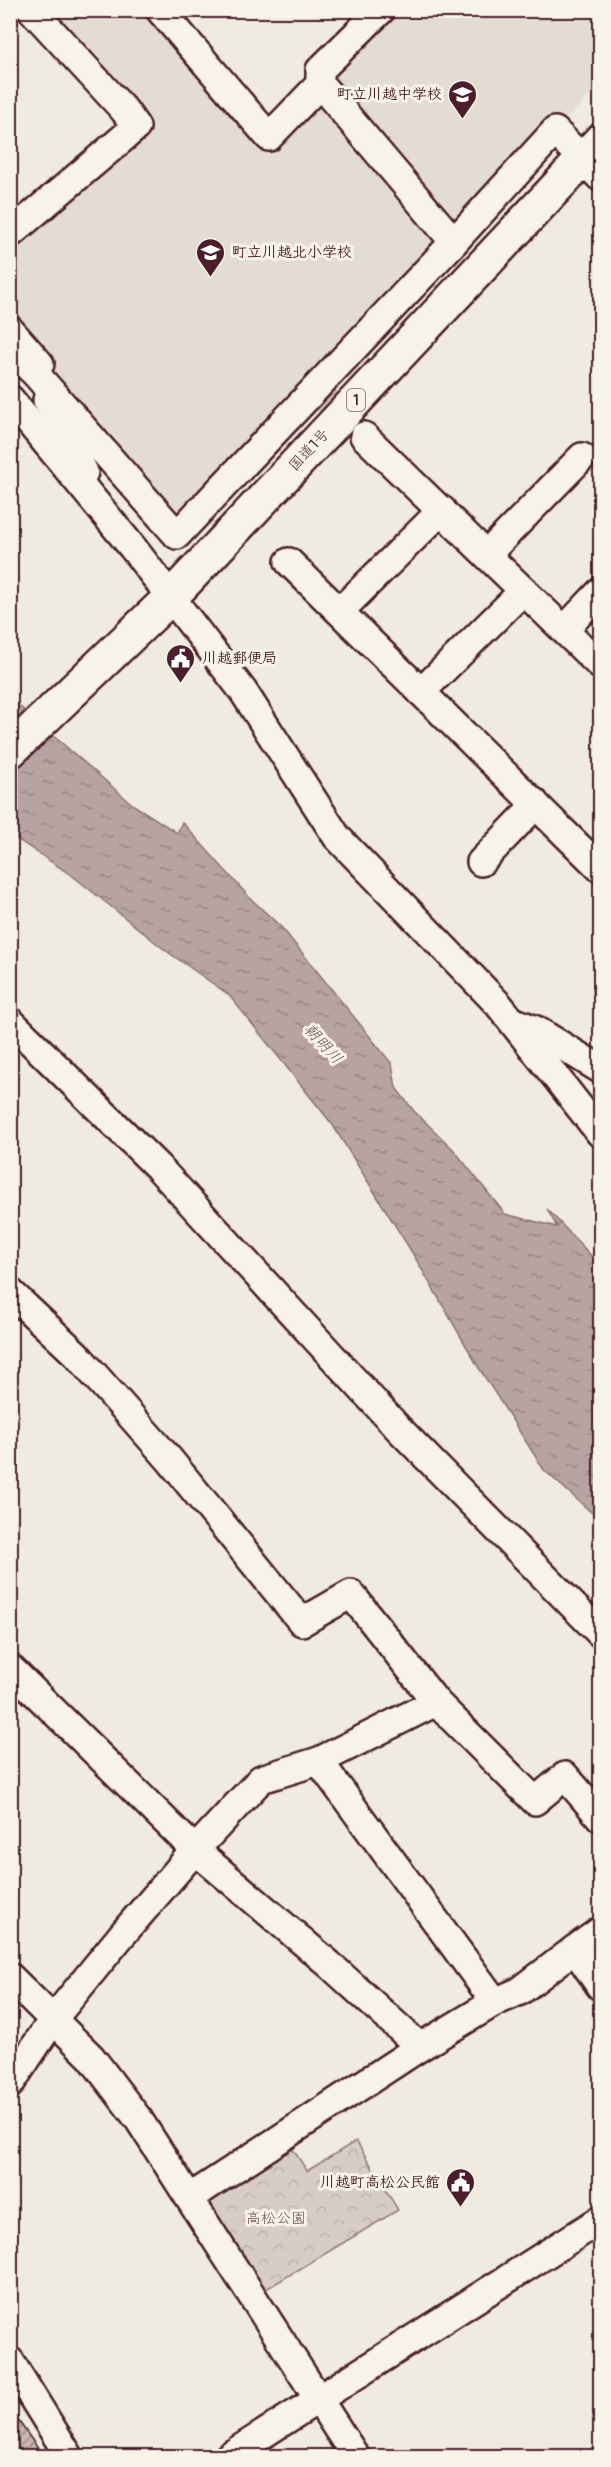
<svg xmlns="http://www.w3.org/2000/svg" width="611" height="2467" viewBox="0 0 611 2467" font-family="Pangolin,'Klee One',sans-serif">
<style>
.built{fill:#e3dcd2}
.park{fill:url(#park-crowns);stroke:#917678;stroke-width:1.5}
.water{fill:url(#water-ripples);stroke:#8b6f72;stroke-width:1.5}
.building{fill:url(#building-hatch);stroke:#4a1f2b;stroke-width:1.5}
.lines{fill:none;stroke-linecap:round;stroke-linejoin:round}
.minor-tunnel{stroke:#cfc2bc;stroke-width:27;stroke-dasharray:27 14;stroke-linecap:butt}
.minor-casing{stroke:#4a1f2b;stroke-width:32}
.highway-casing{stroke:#4a1f2b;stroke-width:38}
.minor{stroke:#f7f3e8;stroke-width:27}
.highway{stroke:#f7f3e8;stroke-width:33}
.labels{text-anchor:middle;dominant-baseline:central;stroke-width:6;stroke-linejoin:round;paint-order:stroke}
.shield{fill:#f7f3e8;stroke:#7e5f64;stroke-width:1.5}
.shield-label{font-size:14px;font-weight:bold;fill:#4a1f2b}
.poi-label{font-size:15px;font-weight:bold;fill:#4a1f2b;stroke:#f7f3e8;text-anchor:end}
.street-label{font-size:15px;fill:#4a1f2b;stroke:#f7f3e8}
.park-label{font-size:15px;fill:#6e4a52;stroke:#f7f3e8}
.water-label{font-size:16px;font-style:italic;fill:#704e55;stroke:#f7f3e8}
</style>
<defs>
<pattern id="park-crowns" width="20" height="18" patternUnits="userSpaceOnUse" patternTransform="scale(1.5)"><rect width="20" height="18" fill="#d8cdc6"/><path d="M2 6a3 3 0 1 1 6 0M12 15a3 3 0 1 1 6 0" fill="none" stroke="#bbb0aa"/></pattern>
<pattern id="water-ripples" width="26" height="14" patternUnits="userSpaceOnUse" patternTransform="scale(1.5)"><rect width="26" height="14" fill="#b7a4a2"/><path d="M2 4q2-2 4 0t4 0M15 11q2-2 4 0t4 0" fill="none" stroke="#978584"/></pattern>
<pattern id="building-hatch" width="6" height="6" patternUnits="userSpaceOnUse" patternTransform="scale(1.5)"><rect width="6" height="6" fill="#c6b8b3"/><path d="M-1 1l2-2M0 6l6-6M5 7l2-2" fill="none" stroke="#a39592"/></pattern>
</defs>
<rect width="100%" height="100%" fill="#f0ebe0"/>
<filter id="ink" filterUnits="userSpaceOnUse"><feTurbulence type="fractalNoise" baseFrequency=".0167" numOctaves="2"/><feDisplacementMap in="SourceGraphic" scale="12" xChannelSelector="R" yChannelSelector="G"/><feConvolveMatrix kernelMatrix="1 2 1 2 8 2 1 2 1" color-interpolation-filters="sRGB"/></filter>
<g filter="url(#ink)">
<g class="built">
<path d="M49,10L153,11L273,152L324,100L444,240L176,528L11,325L10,242L144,127Z"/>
<path d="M393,11H600V84L569,116L553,123L454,223L330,77Z"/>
</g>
<path class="park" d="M356,2141L398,2210L258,2294L199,2198L289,2143L307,2171Z"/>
<path class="water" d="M10,698L132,804L177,833L182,822L249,897L282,928L392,1064L396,1088L414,1111L454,1150L505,1214L557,1227L547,1209L600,1265V1520L544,1470L479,1368L413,1254L332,1124L229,995L165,950L74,877L11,835Z"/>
<path class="building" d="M10,2409L44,2457H10Z"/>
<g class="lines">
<path class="minor-tunnel" d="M320,394L356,429"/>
<defs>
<g id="minor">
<path d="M160,10L269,137L320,84"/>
<path d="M381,10L320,70V84L454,242L555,131L600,177"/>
<path d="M10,234L136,127L124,110L32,10"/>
<path d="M10,330L40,364L34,372L10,351"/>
<path d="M34,372L177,535L454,242"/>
<path d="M10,399L133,548L243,691L337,837L499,1005L600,1133"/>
<path d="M47,400L84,472"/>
<path d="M364,436L600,665"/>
<path d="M489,556L495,546L582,457"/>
<path d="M289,562L600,868"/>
<path d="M340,611L442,510"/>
<path d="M564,630L600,592"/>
<path d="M421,692L524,590"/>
<path d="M481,862L525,816L534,802"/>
<path d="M10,1021L158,1167L399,1429L600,1633"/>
<path d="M515,1022L536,1030L600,1069"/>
<path d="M10,1292L76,1354L169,1459L302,1622L351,1594L436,1702L535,1801L565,1776L600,1817"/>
<path d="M10,1668L195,1850L329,1964L420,2047"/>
<path d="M319,1761L495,2002"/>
<path d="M575,1949L600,1931"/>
<path d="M10,1977L91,2057L139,2120L355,2456"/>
<path d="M10,2084L54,2018L121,1936L195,1850L261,1779L319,1761L436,1702"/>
<path d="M191,2197L420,2047L495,2002L520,1991L575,1949L600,1986"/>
<path d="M10,2361L69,2456"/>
<path d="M229,2456L600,2220"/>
</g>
<path id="highway" d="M10,751L170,598L600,141"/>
</defs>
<use href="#minor" class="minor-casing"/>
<use href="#highway" class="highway-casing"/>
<use href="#minor" class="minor"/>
<use href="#highway" class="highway"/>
</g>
</g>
<defs>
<symbol id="school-pin" viewBox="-11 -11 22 30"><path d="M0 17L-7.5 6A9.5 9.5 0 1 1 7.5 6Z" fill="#4a1f2b" stroke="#f7f3e8"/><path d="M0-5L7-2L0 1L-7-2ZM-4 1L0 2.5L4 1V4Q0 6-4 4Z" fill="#fff"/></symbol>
<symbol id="civic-pin" viewBox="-11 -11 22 30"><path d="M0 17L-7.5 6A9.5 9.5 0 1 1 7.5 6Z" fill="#4a1f2b" stroke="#f7f3e8"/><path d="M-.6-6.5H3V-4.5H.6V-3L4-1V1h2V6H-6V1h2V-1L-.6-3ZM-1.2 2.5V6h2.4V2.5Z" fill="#fff"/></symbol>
</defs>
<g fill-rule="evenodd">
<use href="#school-pin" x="446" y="78" width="33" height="45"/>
<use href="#school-pin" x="194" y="236" width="33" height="45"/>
<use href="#civic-pin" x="164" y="642" width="33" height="45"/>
<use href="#civic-pin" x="444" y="2166" width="33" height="45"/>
</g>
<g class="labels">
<rect class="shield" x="347" y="389" width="18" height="22" rx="4.5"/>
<g class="shield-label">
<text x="356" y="400">1</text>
</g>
<g class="poi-label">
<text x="442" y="94">町立川越中学校</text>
<text x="232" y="252" text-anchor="start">町立川越北小学校</text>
<text x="202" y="658" text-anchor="start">川越郵便局</text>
<text x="440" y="2182">川越町高松公民館</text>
</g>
<g class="street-label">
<text transform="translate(309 450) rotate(-47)">国道1号</text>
</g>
<g class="park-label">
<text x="276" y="2218">高松公園</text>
</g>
<g class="water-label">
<text transform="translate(323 1044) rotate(47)">朝明川</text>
</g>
</g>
<rect width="611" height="2467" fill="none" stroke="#f7f3e8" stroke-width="36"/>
<rect x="18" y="18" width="575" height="2431" fill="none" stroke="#4a1f2b" stroke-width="2" filter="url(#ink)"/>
</svg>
